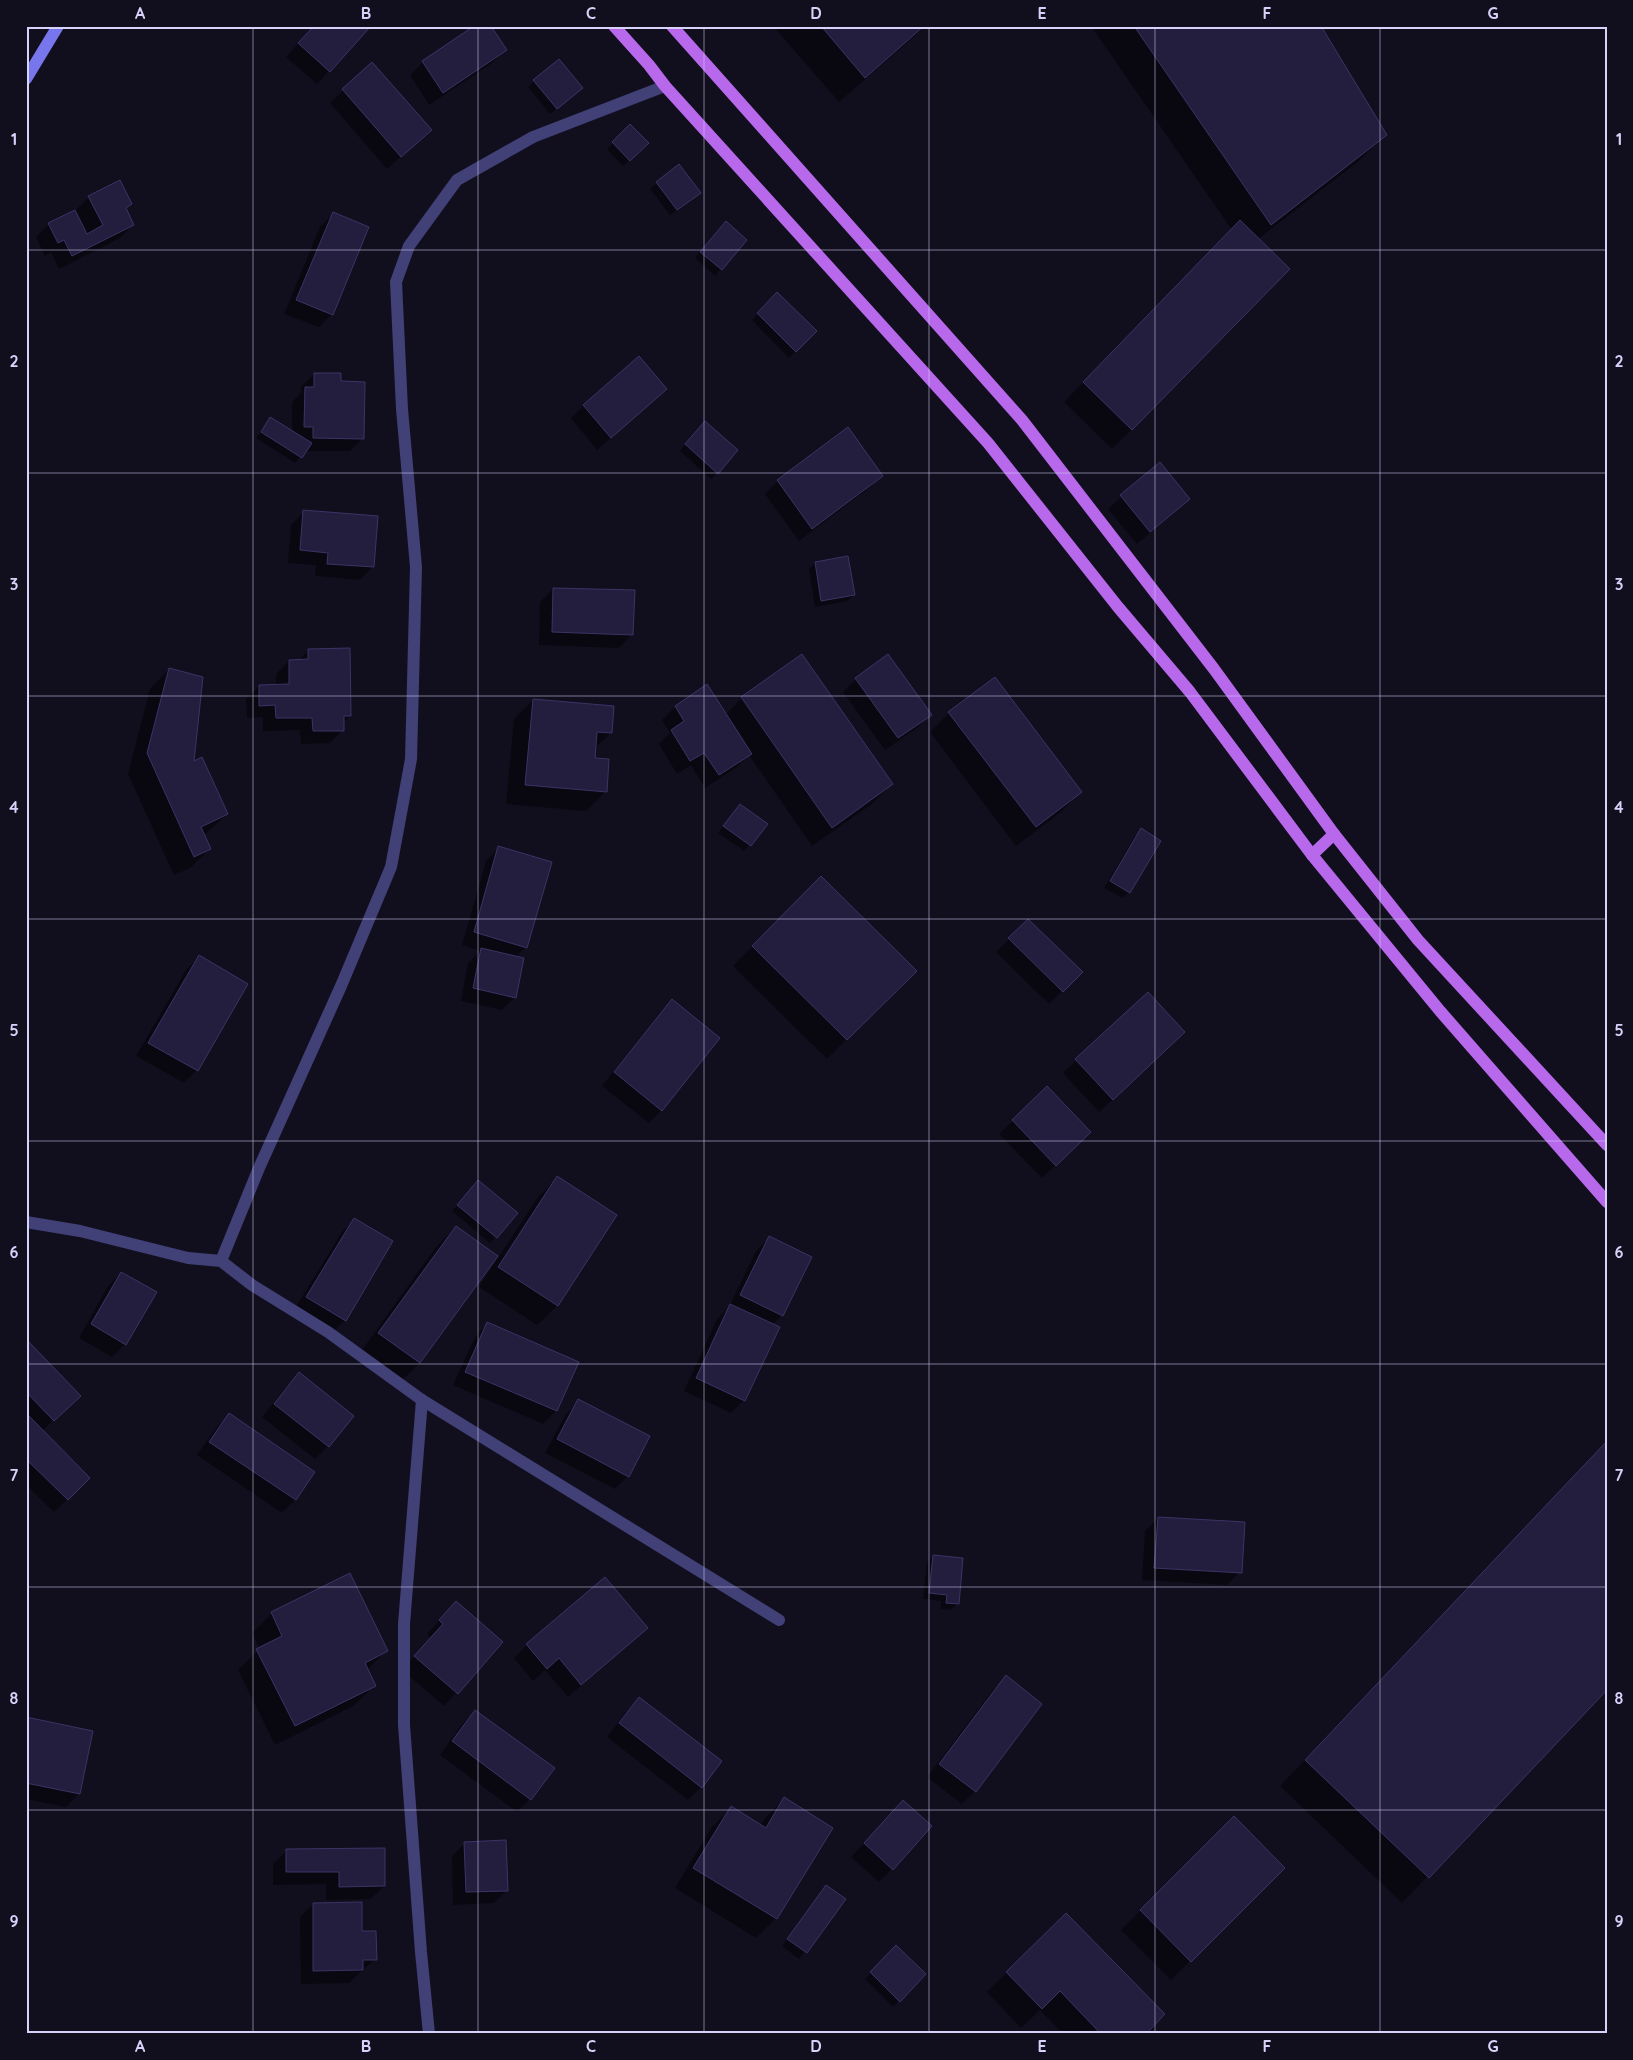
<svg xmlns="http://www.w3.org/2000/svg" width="1633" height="2060" viewBox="0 0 1633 2060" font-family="Quicksand,sans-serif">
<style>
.shadow{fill:#0007}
.building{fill:#231e3d;stroke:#3c3366}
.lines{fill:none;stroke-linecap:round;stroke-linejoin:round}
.street{stroke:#414077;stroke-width:12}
.secondary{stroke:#7776ec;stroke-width:12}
.primary{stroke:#b768eb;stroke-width:12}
.grid{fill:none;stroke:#d6d2f9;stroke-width:1;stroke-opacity:0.55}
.neatline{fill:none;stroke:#d6d2f9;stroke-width:2}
.grid-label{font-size:16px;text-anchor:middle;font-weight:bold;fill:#d6d2f9}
</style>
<rect width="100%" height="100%" fill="#110f1e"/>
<g class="shadow">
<path d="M314,26H370L317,84L286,57Z"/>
<path d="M476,26L505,50L492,63L429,105L410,75L423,62Z"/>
<path d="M773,26H926L839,102Z"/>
<path d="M1091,26H1320L1386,134L1360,160L1258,239L1132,429L1112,449L1064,402L1232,230Z"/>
<path d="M372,64L430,130L387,169L330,103Z"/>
<path d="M534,81L575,94L550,114L528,87Z"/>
<path d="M630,126L647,143L623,166L607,149Z"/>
<path d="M657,183L693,199L670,215L650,189Z"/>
<path d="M89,197L131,204L125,209L133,225L120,238L59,269L51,252L45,256L36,237L49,224L76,210Z"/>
<path d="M333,214L332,314L319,327L284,314L320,227Z"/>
<path d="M719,229L746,240L715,276L695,258Z"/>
<path d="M777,294L815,331L789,358L752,320Z"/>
<path d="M314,374L340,383L363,438L350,451H305L295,463L256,438L271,419L292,432V402L301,393V387Z"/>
<path d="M665,389L597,450L571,418L584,405Z"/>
<path d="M699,429L717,473L711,479L680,451Z"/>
<path d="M847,429L881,476L868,489L799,541L765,494L778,481Z"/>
<path d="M1160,463L1189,499L1137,544L1108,509Z"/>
<path d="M304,512L373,566L360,580L315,576L316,565L288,563L291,525Z"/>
<path d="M847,557L854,595L847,601L815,607L809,569L815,563Z"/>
<path d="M553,589L632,634L619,648L539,645L540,602Z"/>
<path d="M309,650L350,716L343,723V730L330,743L301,744L300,730L263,731V717L247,718L246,699L259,686H276V674L289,661H298Z"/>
<path d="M169,669L193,763L227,814L204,835L210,849L190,868L174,875L128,774L150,689Z"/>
<path d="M856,679L930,715L917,728L885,750L843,692Z"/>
<path d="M706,686L725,715L742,698L892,784L872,804L812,846L749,755L737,767L705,788L691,765L677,774L659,744L670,733L662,720L675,707Z"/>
<path d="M533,700L611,733L594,749L593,759L608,760L605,792L586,811L506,804L514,719Z"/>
<path d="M949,713L1080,792L1061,812L1016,846L930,732Z"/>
<path d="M740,805L766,824L744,851L718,833Z"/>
<path d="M1141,830L1129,892L1123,898L1104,888L1135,836Z"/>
<path d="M499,848L526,947L516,957L515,997L502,1010L461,1001L468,963L480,951L462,945L486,861Z"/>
<path d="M821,877L915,971L827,1059L733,966Z"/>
<path d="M1028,920L1081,972L1049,1004L996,952Z"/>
<path d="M199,957L197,1070L184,1083L136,1056L186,970Z"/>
<path d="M1148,993L1171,1045L1099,1112L1063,1073Z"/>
<path d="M673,1000L662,1110L649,1123L602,1086L660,1013Z"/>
<path d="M1047,1088L1077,1145L1042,1178L999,1134Z"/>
<path d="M557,1178L615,1216L557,1306L537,1325L479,1287L538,1197Z"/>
<path d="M472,1188L496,1237L490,1243L452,1211Z"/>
<path d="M355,1219L345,1320L332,1333L294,1310L342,1232Z"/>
<path d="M456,1227L496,1256L420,1363L400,1382L360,1353L436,1247Z"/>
<path d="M769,1238L782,1315L772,1325L744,1400L731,1413L684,1391L717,1319L729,1307L756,1251Z"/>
<path d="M121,1273L125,1344L112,1357L79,1338L108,1286Z"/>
<path d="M488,1323L556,1411L543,1424L453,1385L475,1337Z"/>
<path d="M26,1341L79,1396L42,1431L89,1478L54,1512L26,1485Z"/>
<path d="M299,1374L328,1446L315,1459L262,1417L286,1387Z"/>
<path d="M579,1401L628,1476L615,1489L545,1453L566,1414Z"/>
<path d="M229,1415L313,1472L295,1500L282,1513L197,1455L216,1428Z"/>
<path d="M1607,1443V1688L1402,1903L1280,1786Z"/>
<path d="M1158,1518L1240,1572L1227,1585L1142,1580L1145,1531Z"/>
<path d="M933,1556L958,1603L951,1610L941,1609V1601L923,1599L927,1562Z"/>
<path d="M456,1602L501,1642L444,1706L402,1670L431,1638L427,1634Z"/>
<path d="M272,1613L386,1651L367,1670L374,1685L355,1705L275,1745L238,1670L260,1649L252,1633Z"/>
<path d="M647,1628L568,1697L545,1670L533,1681L514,1658L527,1645Z"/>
<path d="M1006,1677L975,1791L962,1804L927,1777L993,1690Z"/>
<path d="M639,1699L701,1787L688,1800L607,1737L626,1712Z"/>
<path d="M475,1711L530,1799L517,1812L440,1755L462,1724Z"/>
<path d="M26,1718L79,1794L66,1807L26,1799Z"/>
<path d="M784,1799L831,1828L776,1918L756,1938L675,1888L712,1827L731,1808L760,1826L765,1818Z"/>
<path d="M903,1802L892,1869L879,1882L851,1857Z"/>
<path d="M1234,1818L1283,1868L1171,1980L1121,1930Z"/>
<path d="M465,1843L507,1890L494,1903L453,1905L452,1856Z"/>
<path d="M286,1851L384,1886L371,1899L326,1900V1884L273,1885V1864Z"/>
<path d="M826,1887L844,1899L799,1959L782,1946Z"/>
<path d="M313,1904L375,1959L349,1983L301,1984L300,1917Z"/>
<path d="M1066,1915L1144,2034H1063L1040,2010L1021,2028L987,1992Z"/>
<path d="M896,1947L924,1974L893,2007L865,1979Z"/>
</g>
<g class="building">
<path d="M314,26H371L330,72L298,43Z"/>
<path d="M474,26H491L507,50L443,93L422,61Z"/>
<path d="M821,26H924L865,78Z"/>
<path d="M1134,26H1321L1387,135L1271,225Z"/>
<path d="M559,59L583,88L557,109L533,80Z"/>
<path d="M372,62L432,130L401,157L342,89Z"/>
<path d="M630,124L649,143L630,161L612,142Z"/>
<path d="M679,164L701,193L677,210L656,182Z"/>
<path d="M120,180L132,204L126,208L134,225L72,256L64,240L58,243L48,223L75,210L87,234L103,225L88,196Z"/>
<path d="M333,212L369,227L333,315L296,300Z"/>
<path d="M1240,220L1290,269L1132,430L1083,382Z"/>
<path d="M726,221L747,240L722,270L700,252Z"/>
<path d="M777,292L817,331L796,352L757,313Z"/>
<path d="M639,356L667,389L611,438L583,405Z"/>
<path d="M314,373H341V381L365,382L364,439L313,438V427H304L305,387H314Z"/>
<path d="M270,417L312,443L302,458L261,432Z"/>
<path d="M705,421L738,450L718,474L685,444Z"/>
<path d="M848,427L883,476L812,529L777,480Z"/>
<path d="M1160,462L1190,499L1150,532L1120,495Z"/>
<path d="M303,510L378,516L374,567L327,564L328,553L300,550Z"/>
<path d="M848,556L855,595L821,601L815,562Z"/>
<path d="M553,588L635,590L633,635L552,632Z"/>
<path d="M350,648L351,716H344V731H313L312,718H276L275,705L259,706V685L289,684V660L308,659V649Z"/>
<path d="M802,654L893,784L832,828L741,697Z"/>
<path d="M888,654L932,715L898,738L855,678Z"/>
<path d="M169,668L203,677L194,761L202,757L228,814L201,827L211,849L194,857L147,753Z"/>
<path d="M995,677L1082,792L1036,827L948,712Z"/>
<path d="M707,684L752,754L719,775L704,753L690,761L671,730L684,721L675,706Z"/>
<path d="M533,699L614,706L612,733L597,732L595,758L609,759L607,792L525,785Z"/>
<path d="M740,804L768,824L751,846L723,826Z"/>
<path d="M1141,828L1161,841L1130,893L1110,881Z"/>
<path d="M498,846L552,862L527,948L474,932Z"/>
<path d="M821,876L917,971L847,1040L752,946Z"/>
<path d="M1028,919L1083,972L1063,992L1008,938Z"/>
<path d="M481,948L524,958L516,998L473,988Z"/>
<path d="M199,955L248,984L198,1071L148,1043Z"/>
<path d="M1148,992L1185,1032L1113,1100L1075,1059Z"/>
<path d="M672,999L720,1038L662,1111L614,1072Z"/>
<path d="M1047,1086L1091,1132L1056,1166L1012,1120Z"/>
<path d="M557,1176L617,1215L558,1306L498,1267Z"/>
<path d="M478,1180L518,1213L497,1238L457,1205Z"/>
<path d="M354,1218L393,1241L346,1321L306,1297Z"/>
<path d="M456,1226L498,1256L420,1363L378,1333Z"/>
<path d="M769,1236L812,1257L783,1316L740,1295Z"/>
<path d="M121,1272L157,1292L126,1345L91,1324Z"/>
<path d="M730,1304L780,1327L745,1401L696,1378Z"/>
<path d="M487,1322L579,1362L557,1411L465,1372Z"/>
<path d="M26,1339L81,1396L54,1421L26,1392Z"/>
<path d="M299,1372L354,1416L329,1447L274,1404Z"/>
<path d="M578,1399L650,1436L629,1477L557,1439Z"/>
<path d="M26,1413L90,1478L68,1500L26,1459Z"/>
<path d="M229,1413L315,1472L296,1500L209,1442Z"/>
<path d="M1607,1441V1690L1429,1878L1305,1760Z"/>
<path d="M1158,1517L1245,1522L1242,1573L1154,1568Z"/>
<path d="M933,1555L963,1558L959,1604L946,1603L947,1595L929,1593Z"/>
<path d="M350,1573L388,1651L365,1663L376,1686L295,1726L256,1649L282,1636L271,1612Z"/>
<path d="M605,1577L648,1628L581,1685L559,1658L547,1669L526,1644Z"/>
<path d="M456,1601L503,1642L458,1694L414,1656L443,1624L439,1620Z"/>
<path d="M1006,1675L1042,1704L976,1792L939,1764Z"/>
<path d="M639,1697L722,1761L702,1788L619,1723Z"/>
<path d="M475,1710L555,1768L531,1800L452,1741Z"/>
<path d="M26,1717L93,1731L80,1794L26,1783Z"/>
<path d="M784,1797L833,1828L777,1919L693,1868L731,1806L766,1828Z"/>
<path d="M903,1800L932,1826L893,1870L864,1843Z"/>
<path d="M1234,1816L1285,1868L1191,1962L1140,1910Z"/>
<path d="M506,1840L508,1891L466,1892L464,1842Z"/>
<path d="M385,1848V1886L339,1887V1872H286V1849Z"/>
<path d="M826,1885L846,1899L807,1953L787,1939Z"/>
<path d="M362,1902V1931H376L377,1960H363V1970L313,1971V1903Z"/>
<path d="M1066,1913L1165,2014L1146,2034H1101L1060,1991L1042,2009L1006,1972Z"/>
<path d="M896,1945L926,1974L900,2002L870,1972Z"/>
</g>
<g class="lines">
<g class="street">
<path d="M26,1222L80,1231L188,1258L221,1261L252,1285L328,1332L422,1400L779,1620"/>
<path d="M221,1261L259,1168L341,986L391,867L402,808L411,759L416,567L402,409L396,282L409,246L457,180L533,137L665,86"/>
<path d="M422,1400L404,1624V1725L421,1952L429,2034"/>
</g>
<path class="secondary" d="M26,79L58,26"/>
<g class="primary">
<path d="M614,26L649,65L665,86L988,443L1118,607L1190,692L1312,855L1440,1011L1607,1202"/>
<path d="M672,26L1022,420L1214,669L1334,834L1418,940L1607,1145"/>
<path d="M1312,855L1334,834"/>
</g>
</g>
<path class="grid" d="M253,26V2034M478,26V2034M704,26V2034M929,26V2034M1155,26V2034M1380,26V2034M26,250H1607M26,473H1607M26,696H1607M26,919H1607M26,1141H1607M26,1364H1607M26,1587H1607M26,1810H1607"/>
<rect width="1633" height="2060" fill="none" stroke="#110f1e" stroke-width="55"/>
<rect x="28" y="28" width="1578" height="2004" class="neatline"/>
<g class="grid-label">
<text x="140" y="19">A</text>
<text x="366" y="19">B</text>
<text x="591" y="19">C</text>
<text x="816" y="19">D</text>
<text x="1042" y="19">E</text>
<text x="1267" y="19">F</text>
<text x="1493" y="19">G</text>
<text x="14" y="145">1</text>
<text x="1619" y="145">1</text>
<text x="14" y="367">2</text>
<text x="1619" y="367">2</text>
<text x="14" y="590">3</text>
<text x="1619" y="590">3</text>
<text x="14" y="813">4</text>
<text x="1619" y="813">4</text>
<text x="14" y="1036">5</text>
<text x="1619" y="1036">5</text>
<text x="14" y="1258">6</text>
<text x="1619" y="1258">6</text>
<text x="14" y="1481">7</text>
<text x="1619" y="1481">7</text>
<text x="14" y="1704">8</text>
<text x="1619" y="1704">8</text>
<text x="14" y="1927">9</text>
<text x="1619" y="1927">9</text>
<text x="140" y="2052">A</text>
<text x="366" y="2052">B</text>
<text x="591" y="2052">C</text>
<text x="816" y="2052">D</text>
<text x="1042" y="2052">E</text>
<text x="1267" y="2052">F</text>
<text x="1493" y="2052">G</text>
</g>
</svg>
